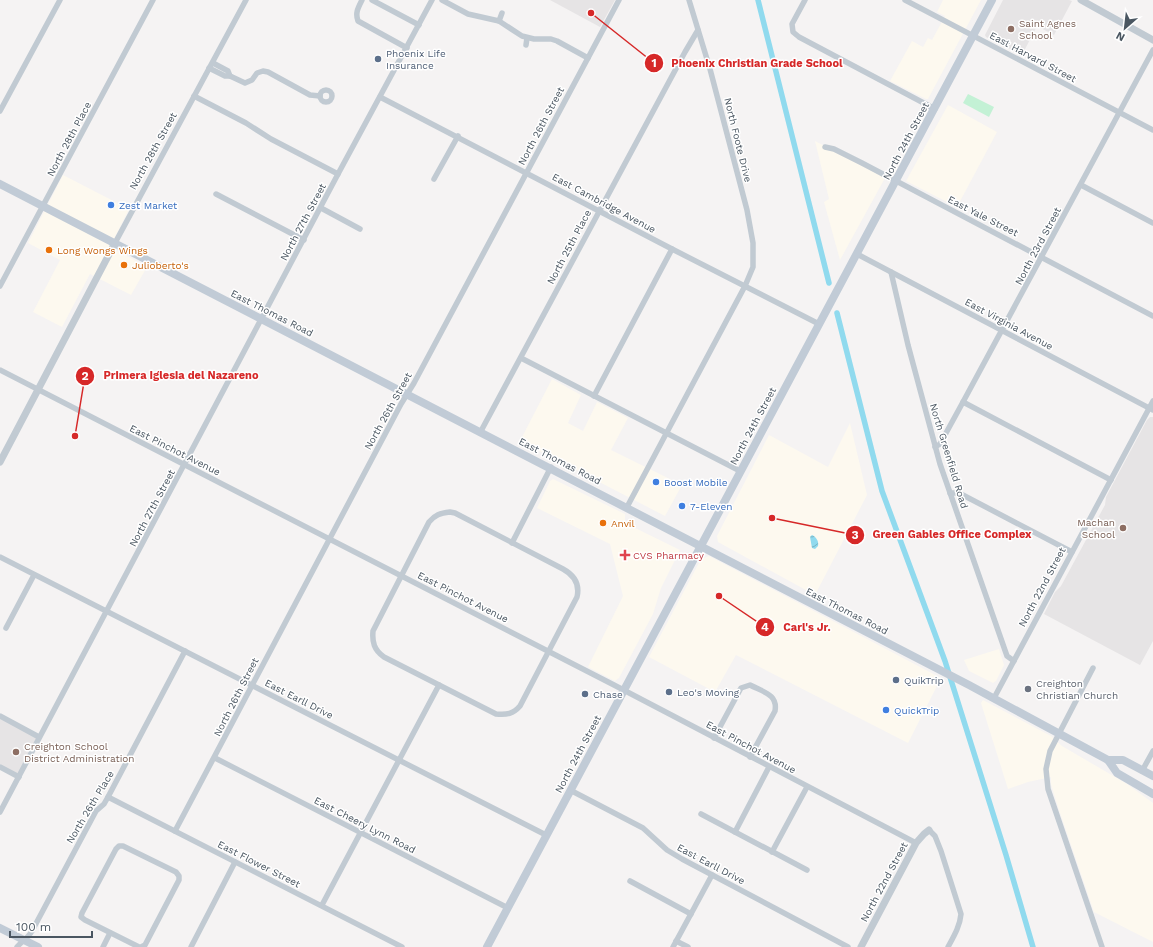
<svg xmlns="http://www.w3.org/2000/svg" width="1153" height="947" viewBox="0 0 1153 947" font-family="'Work Sans',sans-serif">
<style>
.commercial{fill:#fdf9ef}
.education{fill:#e6e4e5}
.green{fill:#c3f1d5}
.water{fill:url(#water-waves)}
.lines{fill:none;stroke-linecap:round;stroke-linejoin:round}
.canal{stroke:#90daee;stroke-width:5.5}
.minor{stroke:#c1cad2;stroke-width:5.5}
.tertiary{stroke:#c1cad2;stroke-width:7}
.secondary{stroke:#c1cbd6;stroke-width:8}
.education-dot{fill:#8d6e63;stroke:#fff;stroke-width:1.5}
.service-dot{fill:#5c6f8a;stroke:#fff;stroke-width:1.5}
.shop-dot{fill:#3f7fe0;stroke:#fff;stroke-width:1.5}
.food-dot{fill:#e8710a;stroke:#fff;stroke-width:1.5}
.health-dot{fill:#e0444e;stroke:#fff;stroke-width:1.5}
.worship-dot{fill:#6b7280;stroke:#fff;stroke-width:1.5}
.labels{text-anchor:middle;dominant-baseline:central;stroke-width:3;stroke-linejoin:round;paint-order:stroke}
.education-label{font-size:10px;fill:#785e54;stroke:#fff;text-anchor:start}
.service-label{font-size:10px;fill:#4e5e75;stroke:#fff;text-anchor:start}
.street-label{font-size:10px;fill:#4a5661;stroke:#fff}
.shop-label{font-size:10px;fill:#366cbe;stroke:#fff;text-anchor:start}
.food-label{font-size:10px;fill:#c56008;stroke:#fff;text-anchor:start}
.health-label{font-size:10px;fill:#be3a42;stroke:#fff;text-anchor:start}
.worship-label{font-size:10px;fill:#5b616d;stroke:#fff;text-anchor:start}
.leader{fill:none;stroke:#d62828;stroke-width:1.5}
.callout-dot{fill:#d62828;stroke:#fff;stroke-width:1.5}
.mark-label{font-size:12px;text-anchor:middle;font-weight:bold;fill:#fff}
.callout-label{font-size:11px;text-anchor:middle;font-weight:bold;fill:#d62828;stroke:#fff;stroke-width:3;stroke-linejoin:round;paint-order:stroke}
</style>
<defs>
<pattern id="water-waves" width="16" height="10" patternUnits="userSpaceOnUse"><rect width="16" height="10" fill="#90daee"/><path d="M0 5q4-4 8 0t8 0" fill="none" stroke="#78b4c4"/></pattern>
</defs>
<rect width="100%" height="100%" fill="#f5f3f3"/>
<g class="commercial">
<path d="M943,0H981L928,99H926L890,81L912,41L923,47L928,38L932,40L945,16L937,12Z"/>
<path d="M948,105L997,132L957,207L906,181Z"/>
<path d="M815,141L885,178L840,260L824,202L829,199Z"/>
<path d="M63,175L129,209L110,247L147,267L131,295L90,274L62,327L33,312L60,260L28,243Z"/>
<path d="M552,379L581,395L568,423L583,431L597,402L628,418L611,450L682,485L665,516L520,441Z"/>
<path d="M850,423L867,495L815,595L718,542L717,536L769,435L828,467Z"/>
<path d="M553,479L625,514V523L680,550L661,588L653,614L619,678L615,681L588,667L623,596L610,544L537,508L550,481Z"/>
<path d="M709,556L941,678L908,743L736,655L715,692L649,657L701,559Z"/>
<path d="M999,649L1004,665L996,681L993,683L969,671L964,660Z"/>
<path d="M983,700L1051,736L1062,746L1127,784L1153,803V942L1094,912L1058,807L1051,784V777L1028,782L1008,789L981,703Z"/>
</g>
<g class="education">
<path d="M550,0H615L600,27Z"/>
<path d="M1003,0H1069L1072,1L1054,35L1037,26L1022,55L986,37L985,35Z"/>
<path d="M1150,417H1153V641L1140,665L1044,614L1055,592L1061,586L1105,505L1106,497L1147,420Z"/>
<path d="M0,716L39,737L19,777L0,767Z"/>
</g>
<path class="green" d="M968,94L994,107L989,117L963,103Z"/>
<path class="water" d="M812,535C816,537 819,541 818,546L815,549L812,548L810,537Z"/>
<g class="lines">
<g class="canal">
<path d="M758,0L829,283"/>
<path d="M837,313L882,491L945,661L1006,855L1033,947"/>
</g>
<g class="minor">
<path d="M362,0C358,8 355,13 358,21L407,48"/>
<path d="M372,0L419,25"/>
<path d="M442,0L468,14L499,21L522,36L534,39H551L557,41L588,58"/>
<path d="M805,0L792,24L793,32L799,37L935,109"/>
<path d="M905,0L1153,130"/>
<path d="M499,21L502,13"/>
<path d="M526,45L527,38"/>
<path d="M213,63L228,71L230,76L245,83L252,80L257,73L263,71L268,72L310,95L320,96"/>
<path d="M209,68L225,76H230"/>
<circle cx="326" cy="96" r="6"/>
<path d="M194,96L246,123L271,139L338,174"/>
<path d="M380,97L672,249L819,324"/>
<path d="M0,111L60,0"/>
<path d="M825,147L834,149L862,163L1153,316"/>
<path d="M434,179L458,136"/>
<path d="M1081,185L1153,223"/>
<path d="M216,194L304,240"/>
<path d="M321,208L360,229"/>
<path d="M115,243L246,0"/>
<path d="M857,254L1153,410"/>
<path d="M891,272L908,345L940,464L1007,656L1014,661"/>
<path d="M0,286L153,0"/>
<path d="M521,358L740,471"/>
<path d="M0,370L614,685L916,843"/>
<path d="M594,396L672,249"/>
<path d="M963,402L1111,480"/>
<path d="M481,431L685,52L698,30"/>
<path d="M935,447L940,444L963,402L1153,50"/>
<path d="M950,493H959L1072,552"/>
<path d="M627,507L745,286L753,267V243L747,210L710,69L689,0"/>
<path d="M450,512L455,513L563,569C574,575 580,584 577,597L520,706C513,714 507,715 496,714L384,657C374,650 372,642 373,631L429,522C435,515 440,513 450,512Z"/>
<path d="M512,543L551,467"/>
<path d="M0,557L546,835"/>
<path d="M6,628L34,575"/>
<path d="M1093,668L1050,751L1046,769L1048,789L1102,947"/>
<path d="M994,698L1153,401"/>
<path d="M0,716L39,737"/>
<path d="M714,738L741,688L750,685C763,692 778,694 775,711L750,757"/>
<path d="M215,758L508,908"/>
<path d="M0,767L19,777"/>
<path d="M1142,771L1153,751"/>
<path d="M570,790L643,828L667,850L682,859L848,947"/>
<path d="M108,797L402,947"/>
<path d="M0,812L338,174L432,0"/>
<path d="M701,814L807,870"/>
<path d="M929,830L935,836L941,851L961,914C960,926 954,936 948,947"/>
<path d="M175,831L401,404L414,383L619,0"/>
<path d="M735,832L769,767"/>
<path d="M772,852L807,787"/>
<path d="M630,881L691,914"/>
<path d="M322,905L439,685"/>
<path d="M676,941L688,947"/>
<path d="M17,947C22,941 28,938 32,931L96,811L104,804L108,797L185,651"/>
<path d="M103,947L110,933"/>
<path d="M139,947L85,920L81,917L82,913L116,849L119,846H123L176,872L179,876V880L145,945L141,947"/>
<path d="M191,947L235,862"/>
<path d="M673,947L712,875"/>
</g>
<g class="tertiary">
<path d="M1081,0L1153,40"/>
<path d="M0,462L115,243"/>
<path d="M861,947L916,843L924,834L929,830"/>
</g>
<g class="secondary">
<path d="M0,184L969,685L1108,760L1117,773L1153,794"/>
<path d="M1108,760H1123L1153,776"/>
<path d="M0,928L38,947"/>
<path d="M487,947L992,0"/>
</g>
</g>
<g class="education-dot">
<circle cx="1011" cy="29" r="4"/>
<circle cx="1123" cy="528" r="4"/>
<circle cx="16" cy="752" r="4"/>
</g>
<g class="service-dot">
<circle cx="378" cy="59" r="4"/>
<circle cx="896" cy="680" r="4"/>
<circle cx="669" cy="692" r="4"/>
<circle cx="585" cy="694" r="4"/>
</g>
<g class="shop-dot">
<circle cx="111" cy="205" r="4"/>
<circle cx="656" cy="482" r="4"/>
<circle cx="682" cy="506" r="4"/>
<circle cx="886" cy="710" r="4"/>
</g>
<g class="food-dot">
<circle cx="49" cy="250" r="4"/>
<circle cx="124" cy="265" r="4"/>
<circle cx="603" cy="523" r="4"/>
</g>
<path class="health-dot" d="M623 549h4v4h4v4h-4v4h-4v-4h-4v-4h4z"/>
<circle class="worship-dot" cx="1028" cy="689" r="4"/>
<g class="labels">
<g class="education-label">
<text x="1019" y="23">Saint Agnes<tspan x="1019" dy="12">School</tspan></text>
<text x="1115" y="522" text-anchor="end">Machan<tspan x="1115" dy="12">School</tspan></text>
<text x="24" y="746">Creighton School<tspan x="24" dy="12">District Administration</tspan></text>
</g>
<g class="service-label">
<text x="386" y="53">Phoenix Life<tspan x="386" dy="12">Insurance</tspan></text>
<text x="904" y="680">QuikTrip</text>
<text x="677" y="692">Leo's Moving</text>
<text x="593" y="694">Chase</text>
</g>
<g class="street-label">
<text transform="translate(1033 57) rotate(28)">East Harvard Street</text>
<text transform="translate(541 126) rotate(-62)">North 26th Street</text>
<text transform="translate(69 139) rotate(-62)">North 28th Place</text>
<text transform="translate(738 140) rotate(76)">North Foote Drive</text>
<text transform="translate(906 141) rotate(-62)">North 24th Street</text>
<text transform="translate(153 151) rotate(-61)">North 28th Street</text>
<text transform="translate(604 203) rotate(28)">East Cambridge Avenue</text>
<text transform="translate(983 216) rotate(27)">East Yale Street</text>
<text transform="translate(303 222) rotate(-62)">North 27th Street</text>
<text transform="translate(1038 246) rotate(-62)">North 23rd Street</text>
<text transform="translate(569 247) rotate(-62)">North 25th Place</text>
<text transform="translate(272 313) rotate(27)">East Thomas Road</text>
<text transform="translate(1009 324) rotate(28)">East Virginia Avenue</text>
<text transform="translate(388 411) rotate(-61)">North 26th Street</text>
<text transform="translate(753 426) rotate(-62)">North 24th Street</text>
<text transform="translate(175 450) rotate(27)">East Pinchot Avenue</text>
<text transform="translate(949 456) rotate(73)">North Greenfield Road</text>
<text transform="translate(560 461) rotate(27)">East Thomas Road</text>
<text transform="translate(152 508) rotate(-62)">North 27th Street</text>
<text transform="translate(1042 587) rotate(-62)">North 22nd Street</text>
<text transform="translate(463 597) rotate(27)">East Pinchot Avenue</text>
<text transform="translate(847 611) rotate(27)">East Thomas Road</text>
<text transform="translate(236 697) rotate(-63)">North 26th Street</text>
<text transform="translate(299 699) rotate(27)">East Earll Drive</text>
<text transform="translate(751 747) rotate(28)">East Pinchot Avenue</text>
<text transform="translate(578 754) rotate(-62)">North 24th Street</text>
<text transform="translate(90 807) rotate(-59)">North 26th Place</text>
<text transform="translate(365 825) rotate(27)">East Cheery Lynn Road</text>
<text transform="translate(259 864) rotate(27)">East Flower Street</text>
<text transform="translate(711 864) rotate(28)">East Earll Drive</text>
<text transform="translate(884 882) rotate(-62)">North 22nd Street</text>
</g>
<g class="shop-label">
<text x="119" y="205">Zest Market</text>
<text x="664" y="482">Boost Mobile</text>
<text x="690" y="506">7-Eleven</text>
<text x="894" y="710">QuickTrip</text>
</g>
<g class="food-label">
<text x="57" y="250">Long Wongs Wings</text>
<text x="132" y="265">Julioberto's</text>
<text x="611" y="523">Anvil</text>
</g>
<g class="health-label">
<text x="633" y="555">CVS Pharmacy</text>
</g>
<g class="worship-label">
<text x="1036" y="683">Creighton<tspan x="1036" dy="12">Christian Church</tspan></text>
</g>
</g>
<path class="leader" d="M591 13L654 63M75 436L85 376M772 518L855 535M719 596L765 627"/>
<g class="callout-dot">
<circle cx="591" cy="13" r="4"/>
<circle cx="75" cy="436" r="4"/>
<circle cx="772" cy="518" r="4"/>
<circle cx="719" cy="596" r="4"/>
<circle cx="654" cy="63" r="10"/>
<circle cx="85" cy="376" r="10"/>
<circle cx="855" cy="535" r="10"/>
<circle cx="765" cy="627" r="10"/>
</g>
<g class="mark-label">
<text x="654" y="67">1</text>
<text x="85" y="380">2</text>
<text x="855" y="539">3</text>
<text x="765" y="631">4</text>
</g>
<g class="callout-label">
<text x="757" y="67">Phoenix Christian Grade School</text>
<text x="181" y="379">Primera Iglesia del Nazareno</text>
<text x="952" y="538">Green Gables Office Complex</text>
<text x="807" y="631">Carl's Jr.</text>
</g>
<g transform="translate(1125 28) rotate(208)" stroke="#ffffff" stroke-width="3" paint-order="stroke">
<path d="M0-3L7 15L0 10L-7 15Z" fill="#4a5661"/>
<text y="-6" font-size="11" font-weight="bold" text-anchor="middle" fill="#4a5661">N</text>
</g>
<path d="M10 931v6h82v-6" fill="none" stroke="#4a5661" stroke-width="2"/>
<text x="16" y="931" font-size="12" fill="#4a5661" stroke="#ffffff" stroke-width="3" paint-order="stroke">100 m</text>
</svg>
